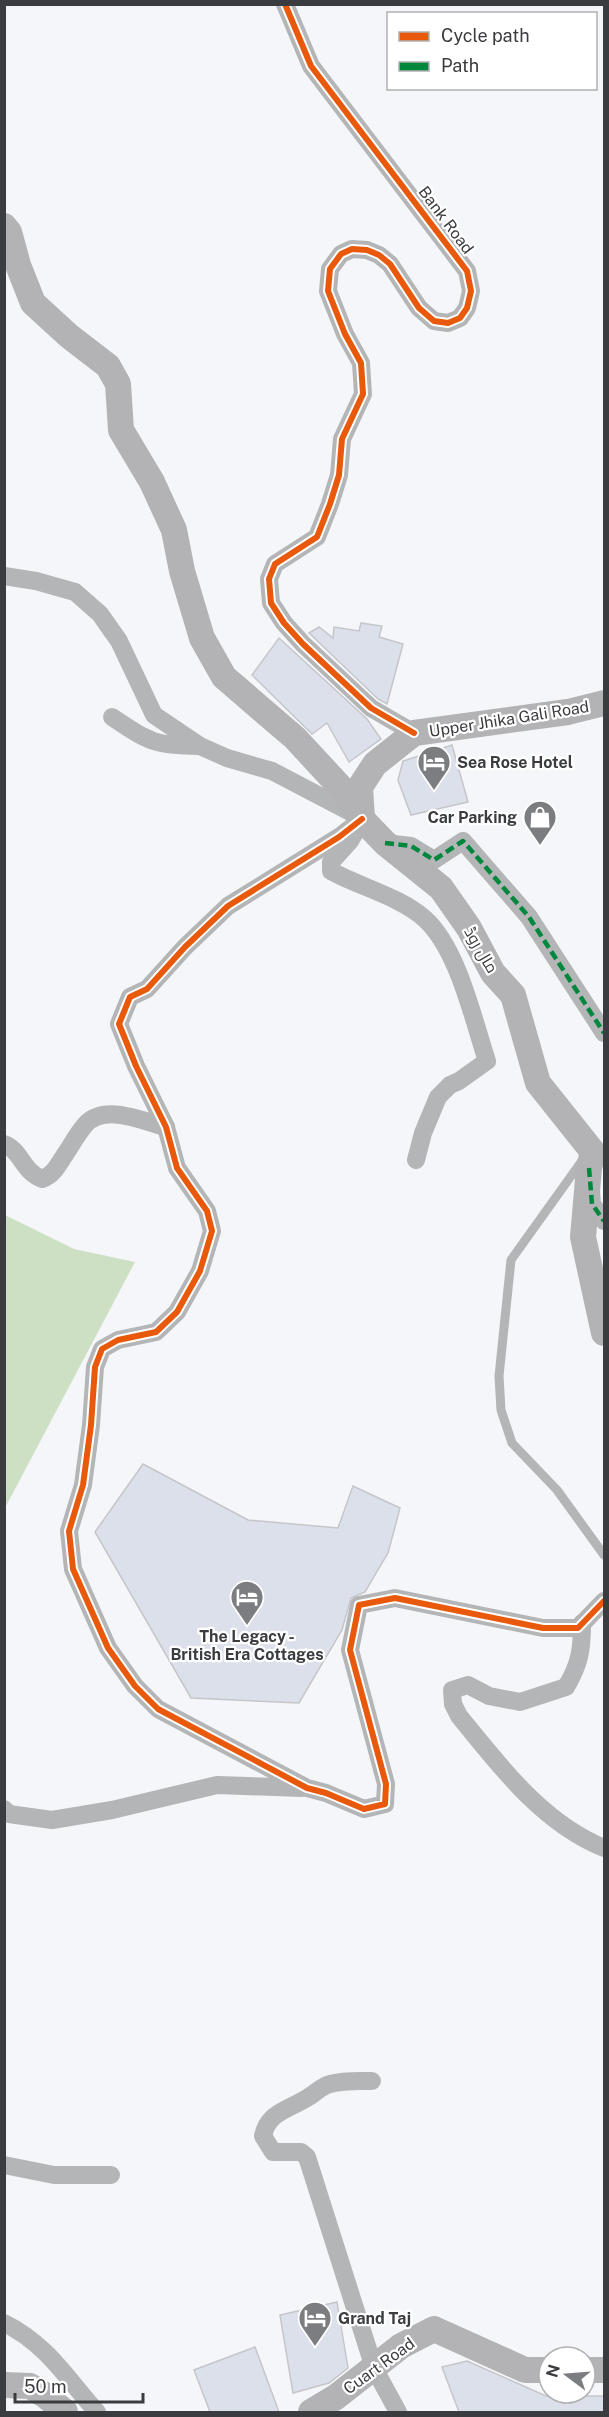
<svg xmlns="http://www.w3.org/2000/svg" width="609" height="2417" viewBox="0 0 609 2417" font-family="'Public Sans',Cairo,sans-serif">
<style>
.forest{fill:#cee0c3}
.building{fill:#dce0eb;stroke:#c5c6c9;stroke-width:1.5}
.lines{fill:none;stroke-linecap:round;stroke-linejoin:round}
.lane{stroke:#b4b5b6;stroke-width:9}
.street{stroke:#b4b5b6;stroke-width:18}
.secondary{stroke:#b3b3b5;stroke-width:26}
.quiet{stroke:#00873e;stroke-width:4.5;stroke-dasharray:9 4.5;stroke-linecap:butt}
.cycleway-casing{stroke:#fff;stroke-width:10}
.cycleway{stroke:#e8590c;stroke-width:6}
.labels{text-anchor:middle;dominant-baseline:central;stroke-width:4.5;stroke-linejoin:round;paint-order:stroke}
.street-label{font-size:16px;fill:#3b3c3f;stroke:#fff}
.poi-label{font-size:16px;font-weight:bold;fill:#3b3c3f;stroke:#fff;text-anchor:start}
</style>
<rect width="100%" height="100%" fill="#f5f6fa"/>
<path class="forest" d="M5,1215L74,1249L135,1262L5,1508Z"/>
<g class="building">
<path d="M361,623L382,626L379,637L403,644L387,704L378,699L309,633L319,627L333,638L334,627L359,631Z"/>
<path d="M279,638L367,719L381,739L349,762L327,723L312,734L252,675Z"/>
<path d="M452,745L468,802L411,815L398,780L403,761Z"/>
<path d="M143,1464L248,1520L338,1528L353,1486L400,1508L388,1553L365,1592L351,1598L342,1630L299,1703L191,1698L95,1532Z"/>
<path d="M337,2302L348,2368L329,2383L293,2393L280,2315Z"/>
<path d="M255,2347L279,2412H210L194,2370Z"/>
<path d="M467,2361L546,2396H604V2412H459L442,2367Z"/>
</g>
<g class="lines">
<path class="lane" d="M584,1158L511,1260L499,1376L501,1410L512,1443L557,1490L604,1555"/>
<g class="street">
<path d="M285,4L311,66L467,271L471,291L467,308L460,318L448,323L434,321L419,308L390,264L379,255L367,250L352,249L341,254L330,269L328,291L345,334L361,363L363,394L342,439L339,475L330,504L317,537L275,564L269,579L271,603L284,623L303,644L371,708L414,733"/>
<path d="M4,576L36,581L75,592L100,614L119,641L154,715L200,746L227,758L272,771L358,816"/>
<path d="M112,717C149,742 155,746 200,746"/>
<path d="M362,819L339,837L228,906L185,947L147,989L130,997L119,1024L136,1066L166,1127L177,1168L207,1211L212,1231L200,1271L177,1312L156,1332L118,1340L102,1349L95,1367L91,1425L83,1485L69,1531L73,1569L108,1648L135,1686L158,1709L307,1788L326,1793L364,1809L385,1804L386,1784L350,1650L359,1605L395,1598L543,1628H578L604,1601"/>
<path d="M357,829L350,841L331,862V871C360,887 401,897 425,919C458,949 473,1019 487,1061L459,1081L450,1085L438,1097L423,1133L416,1160"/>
<path d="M385,843L411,846L434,860L463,841L529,917L604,1033"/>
<path d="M4,1144C21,1150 22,1171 42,1179C53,1175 57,1167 64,1156C71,1146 77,1134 85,1125C104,1103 142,1121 166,1127"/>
<path d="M591,1191L592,1204L604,1221"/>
<path d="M582,1623C582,1649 580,1664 566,1687L520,1702L489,1696L468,1685L452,1690L453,1704L459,1716C500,1766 542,1823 604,1848"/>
<path d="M4,1809L9,1814L52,1820L112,1810L217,1785L302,1788"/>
<path d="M372,2081C358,2081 344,2080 330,2084C321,2086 315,2094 307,2098C288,2110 268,2112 263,2136L273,2152H301L307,2157L374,2368L398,2412"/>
<path d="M4,2165L54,2175H111"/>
<path d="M4,2323C47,2344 67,2379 97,2412"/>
</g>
<g class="secondary">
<path d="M4,226L9,232L18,265L33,303L69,336L108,366L118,384L121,430L152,482L174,530L182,571L202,638L224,677L295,738L344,791L362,819L385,843L441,888L469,928L493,973L513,995L538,1083L593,1152L589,1168L583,1237L604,1333"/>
<path d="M362,819L360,787L375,764L414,733L568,712L604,703"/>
<path d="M585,2370H604"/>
<path d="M4,2385L30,2386L46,2396L65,2412"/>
<path d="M311,2412L336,2397L401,2346L434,2329L525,2370H549"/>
</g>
<g class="quiet">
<path d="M385,843L411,846L434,860L463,841L529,917L604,1033"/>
<path d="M589,1168L592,1204L604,1221"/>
</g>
<defs>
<g id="cycleway">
<path d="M285,4L311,66L467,271L471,291L467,308L460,318L448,323L434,321L419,308L390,264L379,255L367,250L352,249L341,254L330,269L328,291L345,334L361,363L363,394L342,439L339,475L330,504L317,537L275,564L269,579L271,603L284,623L303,644L371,708L414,733"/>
<path d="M362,819L339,837L228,906L185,947L147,989L130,997L119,1024L136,1066L166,1127L177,1168L207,1211L212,1231L200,1271L177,1312L156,1332L118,1340L102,1349L95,1367L91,1425L83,1485L69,1531L73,1569L108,1648L135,1686L158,1709L307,1788L326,1793L364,1809L385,1804L386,1784L350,1650L359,1605L395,1598L543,1628H578L604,1601"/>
</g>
</defs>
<use href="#cycleway" class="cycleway-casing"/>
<use href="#cycleway" class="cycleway"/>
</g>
<defs>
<symbol id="hotel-pin" viewBox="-11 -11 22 30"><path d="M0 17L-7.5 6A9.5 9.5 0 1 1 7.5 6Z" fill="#7c7d80" stroke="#fff"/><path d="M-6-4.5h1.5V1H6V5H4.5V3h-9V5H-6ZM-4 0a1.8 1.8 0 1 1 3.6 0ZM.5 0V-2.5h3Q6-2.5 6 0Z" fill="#fff"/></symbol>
<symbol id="shop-pin" viewBox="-11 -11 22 30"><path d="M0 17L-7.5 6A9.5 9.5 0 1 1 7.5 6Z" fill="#7c7d80" stroke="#fff"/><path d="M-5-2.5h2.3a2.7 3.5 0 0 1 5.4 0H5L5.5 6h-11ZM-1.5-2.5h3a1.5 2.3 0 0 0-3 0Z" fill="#fff"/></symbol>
</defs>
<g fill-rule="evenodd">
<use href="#hotel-pin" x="415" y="743" width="38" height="52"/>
<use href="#shop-pin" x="521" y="798" width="38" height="52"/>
<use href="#hotel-pin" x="228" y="1578" width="38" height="52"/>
<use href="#hotel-pin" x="296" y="2299" width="38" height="52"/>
</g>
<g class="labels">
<g class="street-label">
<text transform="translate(446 220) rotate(53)">Bank Road</text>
<text transform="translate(509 719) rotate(-9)">Upper Jhika Gali Road</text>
<text transform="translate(481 950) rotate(60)">مال روڈ</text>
<text transform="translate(379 2366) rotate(-36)">Cuart Road</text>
</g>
<g class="poi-label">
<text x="457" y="762">Sea Rose Hotel</text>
<text x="517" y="817" text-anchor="end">Car Parking</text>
<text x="247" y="1636" text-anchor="middle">The Legacy -<tspan x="247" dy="18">British Era Cottages</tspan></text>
<text x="338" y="2318">Grand Taj</text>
</g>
</g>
<rect width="609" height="2417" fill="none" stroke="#3b3c3f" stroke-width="12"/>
<rect x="387" y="12" width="210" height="78" fill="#ffffff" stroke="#b1b1b2" stroke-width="1.5"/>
<rect x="399" y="32" width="30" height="9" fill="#e8590c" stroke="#b1b1b2" stroke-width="1.5"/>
<text x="441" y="42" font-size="18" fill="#3b3c3f">Cycle path</text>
<rect x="399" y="62" width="30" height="9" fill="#00873e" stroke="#b1b1b2" stroke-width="1.5"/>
<text x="441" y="72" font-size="18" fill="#3b3c3f">Path</text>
<g transform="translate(567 2375) rotate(286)"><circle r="28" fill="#ffffff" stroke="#b1b1b2" stroke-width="1.5"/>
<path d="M0-4.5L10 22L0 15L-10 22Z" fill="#7c7d80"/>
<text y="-9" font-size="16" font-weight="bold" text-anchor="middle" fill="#3b3c3f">N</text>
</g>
<path d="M15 2393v9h128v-9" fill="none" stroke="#3b3c3f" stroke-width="3"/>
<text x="24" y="2393" font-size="18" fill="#3b3c3f" stroke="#ffffff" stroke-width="4.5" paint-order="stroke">50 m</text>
</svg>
